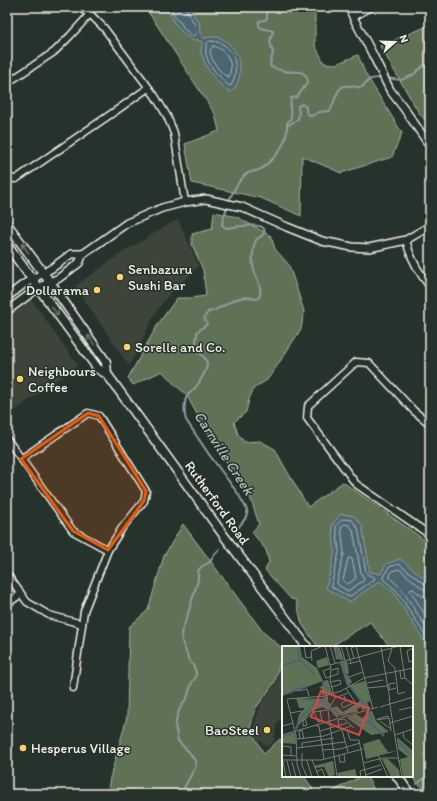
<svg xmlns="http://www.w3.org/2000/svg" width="437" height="801" viewBox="0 0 437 801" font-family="Itim,sans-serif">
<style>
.built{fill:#3c443a}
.green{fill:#5e7255;stroke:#a9b29e}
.water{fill:#4c6671;stroke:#8f9ea1}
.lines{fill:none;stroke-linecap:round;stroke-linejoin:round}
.shore{stroke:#b1b9b8;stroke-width:1}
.stream{stroke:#8f9ea1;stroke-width:2}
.minor-casing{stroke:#f4f1e8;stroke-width:9}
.tertiary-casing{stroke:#f4f1e8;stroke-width:10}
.secondary-casing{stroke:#f4f1e8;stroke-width:11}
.minor{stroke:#26332d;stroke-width:6}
.tertiary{stroke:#26332d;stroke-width:7}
.secondary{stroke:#26332d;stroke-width:8}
.oneway{stroke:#6e766e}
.marked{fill:#e8590c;fill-opacity:0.2;stroke:#e8590c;stroke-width:3;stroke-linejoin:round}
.poi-dot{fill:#ffd166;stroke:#26332d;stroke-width:1.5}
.labels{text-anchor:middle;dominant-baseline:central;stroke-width:3;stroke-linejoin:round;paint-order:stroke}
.poi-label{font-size:14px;fill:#f4f1e8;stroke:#26332d;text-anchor:start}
.street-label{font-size:14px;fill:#f4f1e8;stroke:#26332d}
.water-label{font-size:15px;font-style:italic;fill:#b1b9b8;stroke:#26332d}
.inset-river{fill:none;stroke:#4c6671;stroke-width:2}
.inset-road{fill:none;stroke:#787f78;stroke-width:1}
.view{fill:#da4645;fill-opacity:0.15;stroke:#da4645;stroke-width:2}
.inset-edge{fill:none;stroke:#f4f1e8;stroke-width:2}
</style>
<rect width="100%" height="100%" fill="#26332d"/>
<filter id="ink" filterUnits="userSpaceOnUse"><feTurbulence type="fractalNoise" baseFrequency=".025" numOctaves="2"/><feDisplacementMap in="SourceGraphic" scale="8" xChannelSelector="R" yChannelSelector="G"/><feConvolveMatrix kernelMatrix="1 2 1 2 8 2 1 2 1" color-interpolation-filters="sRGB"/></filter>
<g filter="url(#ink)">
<g class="built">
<path d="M178,220L199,266L166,298L154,315L146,332L129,366L105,330L75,286L125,251L171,223Z"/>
<path d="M30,298L78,365L7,416V314Z"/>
<path d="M283,657V718L277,722L274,741L268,747L258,740L253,728L262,702L276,684Z"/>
</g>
<g class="green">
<path d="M145,7H312L315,15V45L324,63L336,64L358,55L365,73L402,133L392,157L341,173L302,156L301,216L261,198L192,183L185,144L219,131L215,114Z"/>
<path d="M430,25V126L419,113L380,46Z"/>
<path d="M214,212L237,217L271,236L275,249L289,265L304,311L301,329L275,369L267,380L254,388L249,399L246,412L234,422L238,434L244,442L260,441L275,449L283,464L308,507L343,482L430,544V794H429L411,776H412V647H390L370,622L330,647H318L302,624L296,600L291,599L265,570L269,562L266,550L252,532L259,524L251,500L204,427L186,394L175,385L162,371L133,385L128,378L158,324L177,298H190L206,296L203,270L192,244V234L212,229Z"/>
<path d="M183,524L263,632L283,649L275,682L256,708L250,728L264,754L280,739L283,743V776H304L316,794H107L110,778L127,717L129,627L148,610L164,556Z"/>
<path d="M361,776H366L377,794H328Z"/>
</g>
<g class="water">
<path d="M164,7H190L195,18L199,21L200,33L204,38C209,38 212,36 217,37C239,43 248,77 231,92C218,84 207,72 203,57C202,55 201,53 201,51C201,48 203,45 202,42L196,39L194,41L189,38L181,31L178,26L174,23L172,17Z"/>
<path d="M341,514L354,516L362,525L370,572L381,574L386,564L400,559L430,583V650L394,593L380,581L349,602L326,588L335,552L332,525Z"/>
</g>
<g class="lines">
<g class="shore">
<path d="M170,7L177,20L181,23L184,29L191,35L193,36L196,34L195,24L192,20L187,10V7"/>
<path d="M212,41C234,42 241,69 231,86C226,85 224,81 221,78C213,70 204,59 206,47C207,42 207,42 212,41Z"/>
<path d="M213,46C227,49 234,64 229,77C221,75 211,60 210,52C210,49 212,48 213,46Z"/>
<path d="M343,519L352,520L358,528L366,572C368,577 373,575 375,578L374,580L349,597L332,587L331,586L339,552L336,526Z"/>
<path d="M345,524L349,525L353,530L361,573L364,580L363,581L348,591L338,585L337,583L344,553L341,528Z"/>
<path d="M350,558L352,559L356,578L348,584L344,582L343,580L348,559Z"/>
<path d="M430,586L426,585L399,564L389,567L383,577V579L397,591L430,643"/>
<path d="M430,591L423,589L399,569L392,571L390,576V578L401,588L430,634"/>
<path d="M430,597L422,596L413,589L410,590L430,623"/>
</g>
<g class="stream">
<path d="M386,78L401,80L413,75L423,66L430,65"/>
<path d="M287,126C299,119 300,120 298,106L302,104L306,107C306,113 306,114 312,116L319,112L330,111C334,105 337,86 345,86C351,85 356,88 362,87C369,79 370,78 381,78"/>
<path d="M236,530C240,525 249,517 247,510C245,505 241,500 239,495L208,453L186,420C184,414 184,404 186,398C188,394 192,391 195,388C199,383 210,367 206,360C204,356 199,353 195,349C195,344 197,337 197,332L206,325L207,323L204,318L208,312C211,311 214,311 217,309C230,303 240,293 256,299C267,295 254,274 253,266C252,261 253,242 257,239C259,237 263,236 264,233C269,220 231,228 226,228L223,226L222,224C227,206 232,187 246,174C250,171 256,172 261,169C263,168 266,165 268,163C280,153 288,139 287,123C293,118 291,115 290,108C290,105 291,101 291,98L297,97L308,82C306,67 294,74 284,71C279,70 275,68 271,67L270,64L273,53L270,41L273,31C267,28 257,31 259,21L265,20L267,18V7"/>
<path d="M417,784L426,777L430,771"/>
<path d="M402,793L403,792"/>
<path d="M182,794L185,786L196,766L195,761L190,753L178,741L175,725L179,710L187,698L192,682L196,677V672L193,665L189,660L182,641L181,633L187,617L198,580V571L201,567L210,562L215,554L220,549"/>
</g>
<defs>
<g id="minor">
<path d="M78,7L90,14L104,28L155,96L167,116L174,133L185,202"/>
<path d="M353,17L371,7"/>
<path d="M7,83L54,52L70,36L90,14"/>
<path d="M7,178L16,179L117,110L148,88"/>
<path d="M406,240C410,258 419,273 430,287"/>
<path d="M430,424L414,411L369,363L356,362L308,406L307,418L356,484L430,535"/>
<path d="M7,439L73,531L108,550"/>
<path d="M21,459L88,413L99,416L146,491L144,501L122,528L108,550L84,611L73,688"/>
<path d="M7,574L27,602L49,615L82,624"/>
<path d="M7,604L21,594"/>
</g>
<g id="tertiary">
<path d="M349,7L353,17L373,55L390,90L403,107L430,146"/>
<path d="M7,297L24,284L52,268L71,254H83L127,223L162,208L185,202L206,199L242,207L287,227L322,241L352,247L369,248L406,240L430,226"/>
<path d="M7,311L38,288L59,278L79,263L83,254"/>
</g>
<g id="secondary">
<path d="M7,224L50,282L106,362L107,374"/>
<path d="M7,245L98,369L107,374L222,533L307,647"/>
<path d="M397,776L410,794"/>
</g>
</defs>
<use href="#minor" class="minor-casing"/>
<use href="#tertiary" class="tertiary-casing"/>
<use href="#secondary" class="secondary-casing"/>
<use href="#minor" class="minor"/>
<use href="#tertiary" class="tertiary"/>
<use href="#secondary" class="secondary"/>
</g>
<defs><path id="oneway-shaft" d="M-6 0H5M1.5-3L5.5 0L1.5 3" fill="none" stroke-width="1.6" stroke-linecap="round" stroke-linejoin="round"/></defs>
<g class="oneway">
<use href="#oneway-shaft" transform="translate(25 248) rotate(-126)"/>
<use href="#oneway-shaft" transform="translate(55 311) rotate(53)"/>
<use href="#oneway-shaft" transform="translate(91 340) rotate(-125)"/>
</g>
</g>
<path class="marked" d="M88,413L99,416L146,491L144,501L108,550L73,531L21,459Z"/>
<g class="poi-dot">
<circle cx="120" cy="277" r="4"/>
<circle cx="97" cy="290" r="4"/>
<circle cx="127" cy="347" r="4"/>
<circle cx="20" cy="379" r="4"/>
<circle cx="267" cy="730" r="4"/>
<circle cx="23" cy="748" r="4"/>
</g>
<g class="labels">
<g class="poi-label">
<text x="128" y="269">Senbazuru<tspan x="128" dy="16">Sushi Bar</tspan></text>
<text x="89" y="290" text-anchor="end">Dollarama</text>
<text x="135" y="347">Sorelle and Co.</text>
<text x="28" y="371">Neighbours<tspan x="28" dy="16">Coffee</tspan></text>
<text x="259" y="730" text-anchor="end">BaoSteel</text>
<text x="31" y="748">Hesperus Village</text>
</g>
<g class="street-label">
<text transform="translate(217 503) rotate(54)">Rutherford Road</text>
</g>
<g class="water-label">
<text transform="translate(224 453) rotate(57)">Carrville Creek</text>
</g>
</g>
<g transform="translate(282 646)">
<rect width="131" height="131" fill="#26332d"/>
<path d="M0,0H18L20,11L35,22L41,35L46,34L50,47L40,49V43L37,42L42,38L41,35L0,50ZM51,0H57L62,14L54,13ZM45,11L47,19L36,22L34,15ZM65,15L67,27L65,28L70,36L65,40L58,17ZM83,35L88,55L85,57L88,62L80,64L79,61L75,63L76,66L57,69L55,72L47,63L55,60L61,66L78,55L67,40ZM46,50V56L49,58L45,64L41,61L31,64L14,82L17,68L23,62H17L14,52L39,53ZM90,65L94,75L107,86L89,89L65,72L74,68L80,72L84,69V66ZM13,87L14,98L0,97V90ZM115,91L131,105V131H121L118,113L126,111L116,103ZM97,93L106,106L115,105L84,113L81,98ZM100,113H106L117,124L118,131H109ZM51,115L53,129L47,131L42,121L33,122L32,120ZM73,123L75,131H56L55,127Z" fill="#5e7255"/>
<path class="inset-river" d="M16,0L18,14L32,28M56,0L54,8L60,14M60,17L65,36L85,62M0,19L19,14M40,37L46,42L42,55L47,62M0,49L25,40M19,53L42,56M48,61L58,69L66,68M67,70L77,76L86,77L90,73L86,65M87,76L102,90M14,83L19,71L35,55M0,91L12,87M116,95L131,111"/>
<path class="inset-road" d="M22,0L24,12L30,11M43,0L49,23L48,35L53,52L46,64L48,79M48,0L53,17M59,0L63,14M64,0L69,17M74,0L91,63M118,0L123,32L131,39M99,1L108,54M110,2L106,15L113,22L116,48L123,46M131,2L125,5L127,16L131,15M72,12L69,2L74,0M30,15L29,5L41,0M66,18L78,15M48,19L117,0M49,22L41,25L44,32L56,28V22L50,24M118,25L119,33L123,32M67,31L81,26M48,36L58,34L59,38L50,41M85,37L101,34M113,37L107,38V44L114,42M86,42L105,40M15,45L25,43L27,50M62,50L64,54L59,58L61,62L73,56L64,42M53,52L66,47M5,53L43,50L59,45L82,32L131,22M107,53L117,116M5,54L14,89L15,118L19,131M98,61L131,51M117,64L131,61M32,66L36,76L40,75L38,64M8,67L20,65M106,70L107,72L95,74V73ZM107,72L109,85M23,73L25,79L21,80V75L23,73L32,66L45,64M98,75L109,83M108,77L131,70M0,78L1,80L11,77M48,79L55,131M34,80H37L42,113M57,80L56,74L62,73L72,82M65,83L68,94H77L84,131M60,84L66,106M38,85L65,77M121,87L122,92L131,99M0,89L96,61M113,89L131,83M15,93L42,90L69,80M18,93L17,85L20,84L22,93M0,100L9,101V110M15,102L63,96M20,102V97L52,92M40,104L58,103L78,97M20,107V119L25,131M0,109L14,110M96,109L106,131M57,110L58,116H63L62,108M0,114H39L81,103M30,114L37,131M117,114L120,131M1,115L4,131M5,115L9,131M25,115L30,131M10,116L14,131M81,117L101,112H117M34,126L40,123L43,131M84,129L100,123M79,131L78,125L99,119"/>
<path class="view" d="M39,45L87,62L77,89L29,71Z"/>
<rect width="131" height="131" class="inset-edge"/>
</g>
<rect width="437" height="801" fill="none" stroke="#26332d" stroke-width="24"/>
<rect x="12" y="12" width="413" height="777" fill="none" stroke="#f4f1e8" stroke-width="1.5" filter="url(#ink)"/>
<g transform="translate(395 42) rotate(70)" stroke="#26332d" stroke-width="3" paint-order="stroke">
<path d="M0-3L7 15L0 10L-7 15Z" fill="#f4f1e8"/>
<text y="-6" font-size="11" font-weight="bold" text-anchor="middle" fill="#f4f1e8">N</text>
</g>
</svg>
